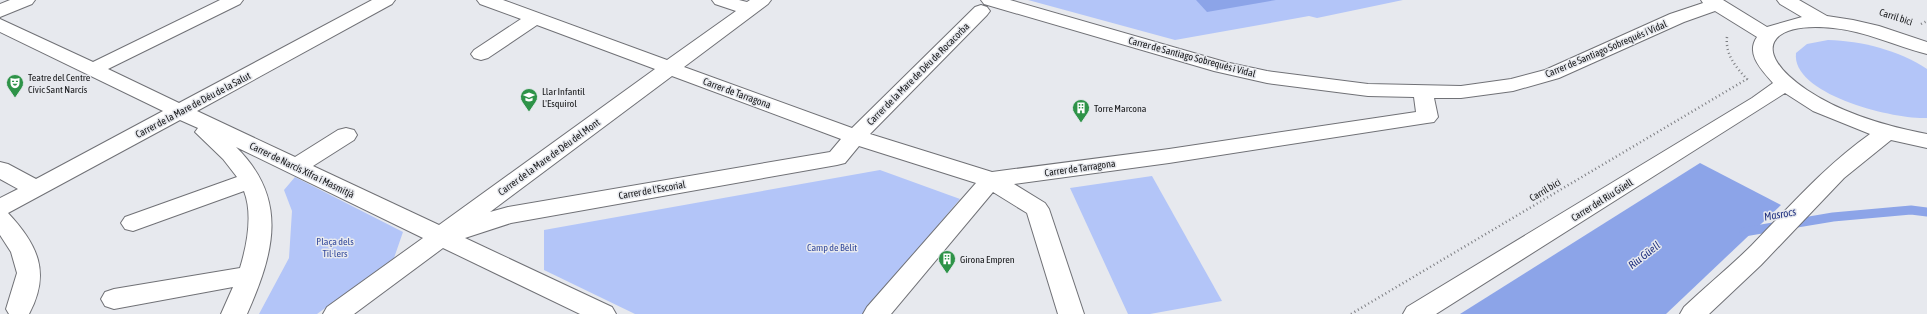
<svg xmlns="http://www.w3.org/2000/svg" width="1927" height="314" viewBox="0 0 1927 314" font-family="'Asap Condensed',sans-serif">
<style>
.green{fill:#b3c5f8}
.water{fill:#8ca4e8}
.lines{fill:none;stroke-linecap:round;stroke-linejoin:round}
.stream{stroke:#8ca4e8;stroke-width:9}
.minor-casing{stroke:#707176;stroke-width:2}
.path{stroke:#7c7d81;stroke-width:2.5;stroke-dasharray:1 3;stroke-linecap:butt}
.minor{fill:#fff;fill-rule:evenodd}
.labels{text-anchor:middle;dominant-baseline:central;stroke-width:3;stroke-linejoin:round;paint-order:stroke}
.street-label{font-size:10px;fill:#17181a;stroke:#e7e9ee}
.poi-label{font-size:10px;fill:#17181a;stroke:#e7e9ee;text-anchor:start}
.park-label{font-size:10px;fill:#364c9d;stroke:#e7e9ee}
.water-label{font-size:11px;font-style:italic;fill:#213280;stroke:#e7e9ee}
</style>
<rect width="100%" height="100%" fill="#e7e9ee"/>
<g class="green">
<path d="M1028,0H1403L1317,18L1309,16L1175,40Z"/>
<path d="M1828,40C1862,41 1898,50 1927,69V118C1896,120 1791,95 1796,53L1807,44Z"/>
<path d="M880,170L960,199L863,314H635L544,270V230Z"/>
<path d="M1152,176L1222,301L1150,314H1128L1070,188Z"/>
<path d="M295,177L403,232L394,258L317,314H259L289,258L292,211L284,190Z"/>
</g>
<g class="water">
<path d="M1196,0H1276L1207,12Z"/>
<path d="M1700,163L1781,205L1666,314H1460Z"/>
</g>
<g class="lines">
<path class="stream" d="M1744,232L1833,217L1911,210L1927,212"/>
<defs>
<g id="minor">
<path d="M10,0H35L32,4L0,17V4Z"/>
<path d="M220,0H243L240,4L108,69L179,103L372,0H395L392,4L197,111L295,157L338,130L346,128L354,130L357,135L354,140L313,166L439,225L655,69L537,25L488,58L481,60L474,58L471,54L474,50L521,19L480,4L477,0H503L667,60L736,11L715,4L712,0H739L747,2L750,0H771L768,4L684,67L852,128L975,7L981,5L987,7L990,11L987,15L870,134L992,172L1169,149L1416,112L1414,97L1368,96L1267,83L1214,71L984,4L981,0H1010L1225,62L1267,71L1368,84L1461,86L1511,79L1545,70L1670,14L1703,3L1701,0H1723L1767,27L1802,17L1780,4L1777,0H1799L1827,16L1853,20L1879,26L1927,42V54C1895,46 1866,31 1833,28C1769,21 1749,51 1807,90C1843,114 1886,126 1927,134V148L1891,140L1844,178L1761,265L1709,314H1680L1684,307C1706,286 1730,267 1752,245C1790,206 1826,165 1870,134L1813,111L1785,93L1436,314H1403L1407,307L1752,98L1773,83C1762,70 1745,54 1757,37L1715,11L1684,22L1559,78L1513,91L1461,98H1434L1438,117L1434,122L1427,123L1169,163L1014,184L1045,203L1049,209L1084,314H1058L1027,213L993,192L891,314H863L867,307L976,183L859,146L845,163L837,165L511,223L465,238L612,307L616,314H580L443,248L354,314H323L327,307L423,238L236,147C289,199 274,253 247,314H221L233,287L114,309L105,306L101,299L105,292L114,289L240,268C247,245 253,214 244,191L133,231L125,229L121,223L125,217L237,177L223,159L195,132L198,128L180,120L8,213C38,245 51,273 29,314H9L6,309L17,273L11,252L0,235V198L18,189L0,179V162L8,164L36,179L163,111L0,32V19L93,62ZM672,76L841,139L830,152L508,207L490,212Z"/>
</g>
</defs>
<use href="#minor" class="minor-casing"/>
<g class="path">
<path d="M1921,24L1927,21"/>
<path d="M1727,37C1725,55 1737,69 1749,81"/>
<path d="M1351,314L1747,79"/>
</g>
<use href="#minor" class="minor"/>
</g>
<defs>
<symbol id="theatre-pin" viewBox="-11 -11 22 30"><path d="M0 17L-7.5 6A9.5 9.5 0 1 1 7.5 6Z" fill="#2e9348" stroke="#e7e9ee"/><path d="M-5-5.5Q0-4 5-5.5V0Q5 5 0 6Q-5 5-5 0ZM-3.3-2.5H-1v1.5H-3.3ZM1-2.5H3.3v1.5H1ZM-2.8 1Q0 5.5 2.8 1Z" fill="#fff"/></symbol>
<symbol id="school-pin" viewBox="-11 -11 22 30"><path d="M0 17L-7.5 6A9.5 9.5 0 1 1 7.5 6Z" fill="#2e9348" stroke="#e7e9ee"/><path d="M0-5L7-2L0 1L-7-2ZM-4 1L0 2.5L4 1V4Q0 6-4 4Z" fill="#fff"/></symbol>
<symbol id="building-pin" viewBox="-11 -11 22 30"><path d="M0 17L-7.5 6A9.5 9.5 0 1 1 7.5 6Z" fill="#2e9348" stroke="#e7e9ee"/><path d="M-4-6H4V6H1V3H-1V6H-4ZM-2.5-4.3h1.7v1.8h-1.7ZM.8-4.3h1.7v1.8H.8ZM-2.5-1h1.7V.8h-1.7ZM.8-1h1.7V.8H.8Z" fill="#fff"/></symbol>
</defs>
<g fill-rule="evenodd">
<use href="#theatre-pin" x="5" y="73" width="20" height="27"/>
<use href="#school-pin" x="519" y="87" width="20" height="27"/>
<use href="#building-pin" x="1071" y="98" width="20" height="27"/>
<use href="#building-pin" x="937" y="249" width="20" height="27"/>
</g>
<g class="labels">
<g class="street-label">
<text transform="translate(1896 17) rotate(18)">Carril bici</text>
<text transform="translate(1606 49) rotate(-23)">Carrer de Santiago Sobrequés i Vidal</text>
<text transform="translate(1192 57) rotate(15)">Carrer de Santiago Sobrequés i Vidal</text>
<text transform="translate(918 74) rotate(-45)">Carrer de la Mare de Déu de Rocacorba</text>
<text transform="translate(737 93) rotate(20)">Carrer de Tarragona</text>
<text transform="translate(193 105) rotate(-28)">Carrer de la Mare de Déu de la Salut</text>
<text transform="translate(549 157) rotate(-36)">Carrer de la Mare de Déu del Mont</text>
<text transform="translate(1080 168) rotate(-8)">Carrer de Tarragona</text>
<text transform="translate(302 170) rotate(26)">Carrer de Narcís Xifra i Masmitjà</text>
<text transform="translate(652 190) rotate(-10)">Carrer de l'Escorial</text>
<text transform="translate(1545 190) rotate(-31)">Carril bici</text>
<text transform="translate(1602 200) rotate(-32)">Carrer del Riu Güell</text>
</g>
<g class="poi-label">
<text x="28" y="77">Teatre del Centre<tspan x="28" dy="12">Cívic Sant Narcís</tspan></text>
<text x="542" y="91">Llar Infantil<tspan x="542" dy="12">L'Esquirol</tspan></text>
<text x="1094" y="108">Torre Marcona</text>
<text x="960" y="259">Girona Empren</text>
</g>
<g class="park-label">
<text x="335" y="241">Plaça dels<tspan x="335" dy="12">Til·lers</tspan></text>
<text x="832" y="247">Camp de Bèlit</text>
</g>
<g class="water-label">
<text transform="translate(1780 214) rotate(-10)">Masrocs</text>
<text transform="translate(1644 255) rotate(-38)">Riu Güell</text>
</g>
</g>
</svg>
